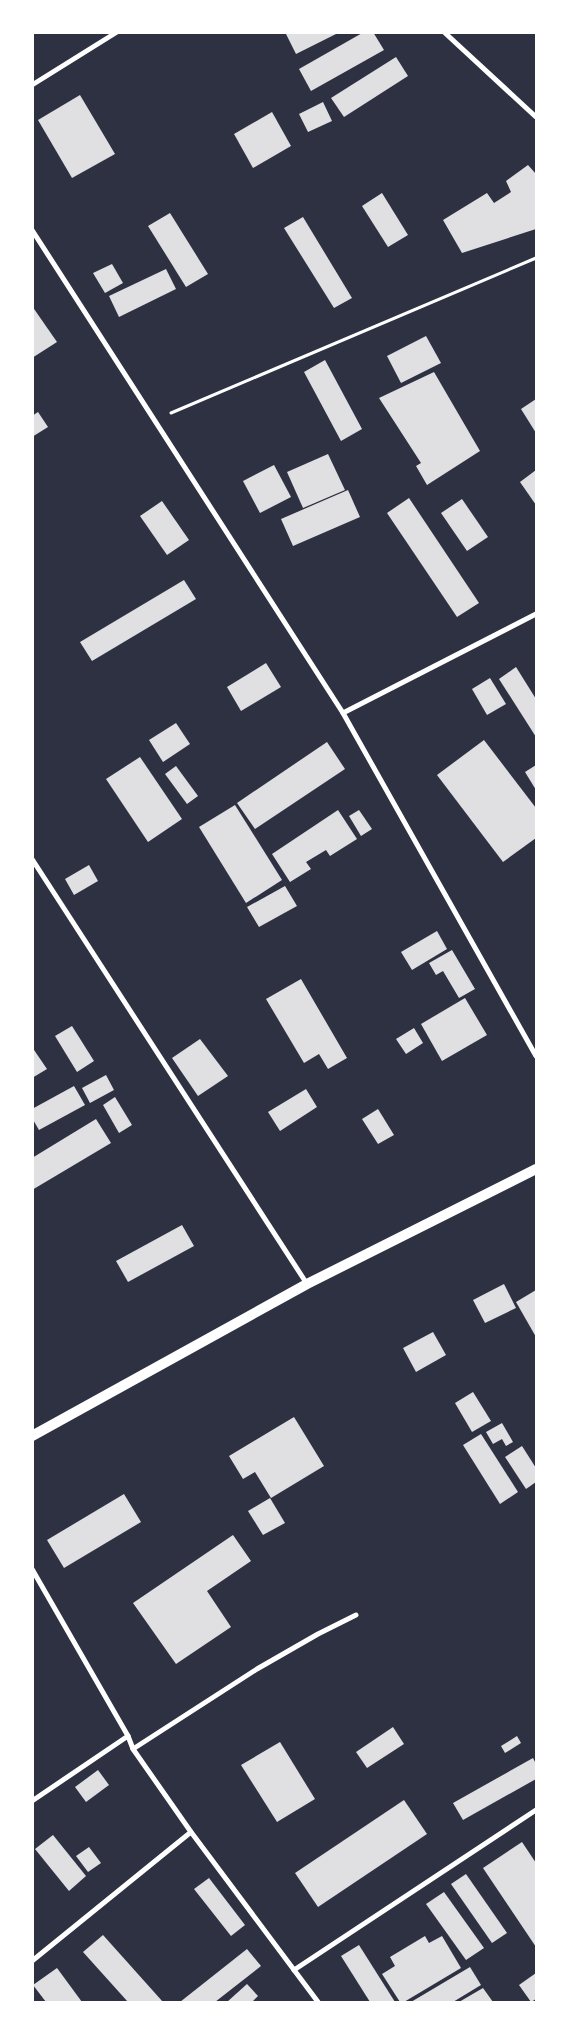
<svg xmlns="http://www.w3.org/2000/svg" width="569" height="2035" viewBox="0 0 569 2035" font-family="'PT Sans Narrow',sans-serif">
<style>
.building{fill:#e0e0e3}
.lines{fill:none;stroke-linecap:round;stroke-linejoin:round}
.path{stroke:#fff;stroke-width:3}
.minor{stroke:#fff;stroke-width:5}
.secondary{stroke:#fff;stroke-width:10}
</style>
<rect width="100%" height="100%" fill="#2d3142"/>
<g class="building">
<path d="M289,32H340L296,54L286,34Z"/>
<path d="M364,32H373L384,50L311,91L299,69Z"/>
<path d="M396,57L408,76L344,117L331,98Z"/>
<path d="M80,95L115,154L72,178L38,120Z"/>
<path d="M323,102L332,121L308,132L299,114Z"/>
<path d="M272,112L291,146L253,168L234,134Z"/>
<path d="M528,165L536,174V229L462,253L443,220L487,193L494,203L511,192L506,181Z"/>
<path d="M382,193L408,235L388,247L362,206Z"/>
<path d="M170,213L208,274L186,287L148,226Z"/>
<path d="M303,217L352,298L334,308L284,228Z"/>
<path d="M112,264L123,283L105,293L93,273Z"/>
<path d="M166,269L176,289L119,317L109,296Z"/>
<path d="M32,306L57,342L32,358Z"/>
<path d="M426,336L441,363L401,383L387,356Z"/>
<path d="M325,360L362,429L341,441L304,372Z"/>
<path d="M434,372L480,451L427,485L416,466L421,463L379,398Z"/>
<path d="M536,399V433L521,409Z"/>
<path d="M38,412L48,427L32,437V416Z"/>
<path d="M328,454L345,490L303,508L287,472Z"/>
<path d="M274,465L291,497L260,513L243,481Z"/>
<path d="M536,470V505L520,482Z"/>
<path d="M348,490L360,517L293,546L281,519Z"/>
<path d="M409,498L479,603L457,617L387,513Z"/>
<path d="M462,499L488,537L467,551L441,513Z"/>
<path d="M162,501L189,540L167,555L140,516Z"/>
<path d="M184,580L196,599L92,661L80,642Z"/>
<path d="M266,663L281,687L241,711L227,687Z"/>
<path d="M516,667L536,699V737L499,679Z"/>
<path d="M490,678L506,704L487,715L472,689Z"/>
<path d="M176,723L190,744L163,762L149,740Z"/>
<path d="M484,740L536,808V838L503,862L437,775Z"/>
<path d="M327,742L345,769L255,829L237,803Z"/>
<path d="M140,757L182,819L148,842L106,779Z"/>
<path d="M536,765V790L525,772Z"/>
<path d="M176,766L198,796L187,804L165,774Z"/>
<path d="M235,805L282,880L246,903L199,827Z"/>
<path d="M338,810L357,839L330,856L326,850L306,862L311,869L290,882L272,854Z"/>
<path d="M359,810L372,829L361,836L349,816Z"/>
<path d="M89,865L98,881L74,895L65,879Z"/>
<path d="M285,886L297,906L259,927L247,907Z"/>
<path d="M437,931L447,949L412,970L401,952Z"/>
<path d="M452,950L475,989L459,998L443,971L436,975L429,963Z"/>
<path d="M301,979L347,1058L328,1069L319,1054L304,1063L266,999Z"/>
<path d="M465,998L487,1035L442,1061L421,1024Z"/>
<path d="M72,1026L94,1061L77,1072L55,1036Z"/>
<path d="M414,1028L423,1043L406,1054L396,1039Z"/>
<path d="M200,1039L228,1076L198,1096L172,1058Z"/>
<path d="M32,1047L47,1069L32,1078Z"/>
<path d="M106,1075L114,1090L90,1103L82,1088Z"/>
<path d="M74,1086L85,1105L39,1130L32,1118V1109Z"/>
<path d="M306,1089L317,1107L280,1131L268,1112Z"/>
<path d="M115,1097L132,1125L119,1133L103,1105Z"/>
<path d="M378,1109L394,1135L378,1144L362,1119Z"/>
<path d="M96,1119L111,1143L32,1190V1158Z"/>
<path d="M182,1225L194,1246L128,1282L116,1261Z"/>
<path d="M504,1284L516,1308L485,1323L473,1300Z"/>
<path d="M536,1290V1337L516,1302Z"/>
<path d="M433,1332L446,1355L416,1372L403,1348Z"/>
<path d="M473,1392L491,1421L472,1432L455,1403Z"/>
<path d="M294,1417L324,1466L271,1498L255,1472L243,1479L229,1456Z"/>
<path d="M502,1423L513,1442L506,1446L502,1439L493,1444L486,1432Z"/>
<path d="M481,1434L518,1492L500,1504L463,1445Z"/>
<path d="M522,1446L536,1468V1482L526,1489L505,1457Z"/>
<path d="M124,1494L141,1522L64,1568L47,1540Z"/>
<path d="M270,1498L285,1523L263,1535L248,1511Z"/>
<path d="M233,1535L251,1561L207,1591L231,1627L176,1664L133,1603Z"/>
<path d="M393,1727L404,1744L367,1768L356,1752Z"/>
<path d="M517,1736L521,1743L505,1753L501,1746Z"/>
<path d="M280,1742L315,1799L277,1822L241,1765Z"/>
<path d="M533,1758L536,1764V1779L463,1820L453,1803Z"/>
<path d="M98,1770L109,1785L86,1802L75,1787Z"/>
<path d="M404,1800L427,1834L318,1907L295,1873Z"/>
<path d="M53,1835L86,1876L69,1891L35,1849Z"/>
<path d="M522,1842L536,1863V1947L483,1868Z"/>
<path d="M89,1847L101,1863L88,1872L76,1856Z"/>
<path d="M466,1874L507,1933L492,1943L451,1884Z"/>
<path d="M209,1878L245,1925L231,1936L194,1889Z"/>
<path d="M444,1892L484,1948L466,1960L426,1904Z"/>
<path d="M103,1935L163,2002H128L83,1952Z"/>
<path d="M425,1936L429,1943L442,1936L461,1968L404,2002H400L382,1974L395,1966L390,1957Z"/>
<path d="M359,1945L395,2002H370L341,1956Z"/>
<path d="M247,1949L261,1966L215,2002H180Z"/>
<path d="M470,1967L481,1985L453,2002H411Z"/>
<path d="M57,1968L82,2002H46L33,1985Z"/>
<path d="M536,1973V1999L531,2002L519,1985Z"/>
<path d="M247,1984L258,1996L252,2002H227Z"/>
<path d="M483,1988L493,2002H459Z"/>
</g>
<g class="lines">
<path class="path" d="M171,413L536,258"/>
<g class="minor">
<path d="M444,32L536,117"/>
<path d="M32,85L117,32"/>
<path d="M32,230L343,713L536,1056"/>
<path d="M343,713L536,614"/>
<path d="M32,859L307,1284"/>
<path d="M32,1569L128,1736L133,1749L191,1832L318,2002"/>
<path d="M133,1749L257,1669L318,1634L356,1615"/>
<path d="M32,1801L128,1736"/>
<path d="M32,1961L191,1832"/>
<path d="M294,1970L536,1810"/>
</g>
<path class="secondary" d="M32,1436L307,1284L536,1169"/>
</g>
<rect width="569" height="2035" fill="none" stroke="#ffffff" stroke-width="68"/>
</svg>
